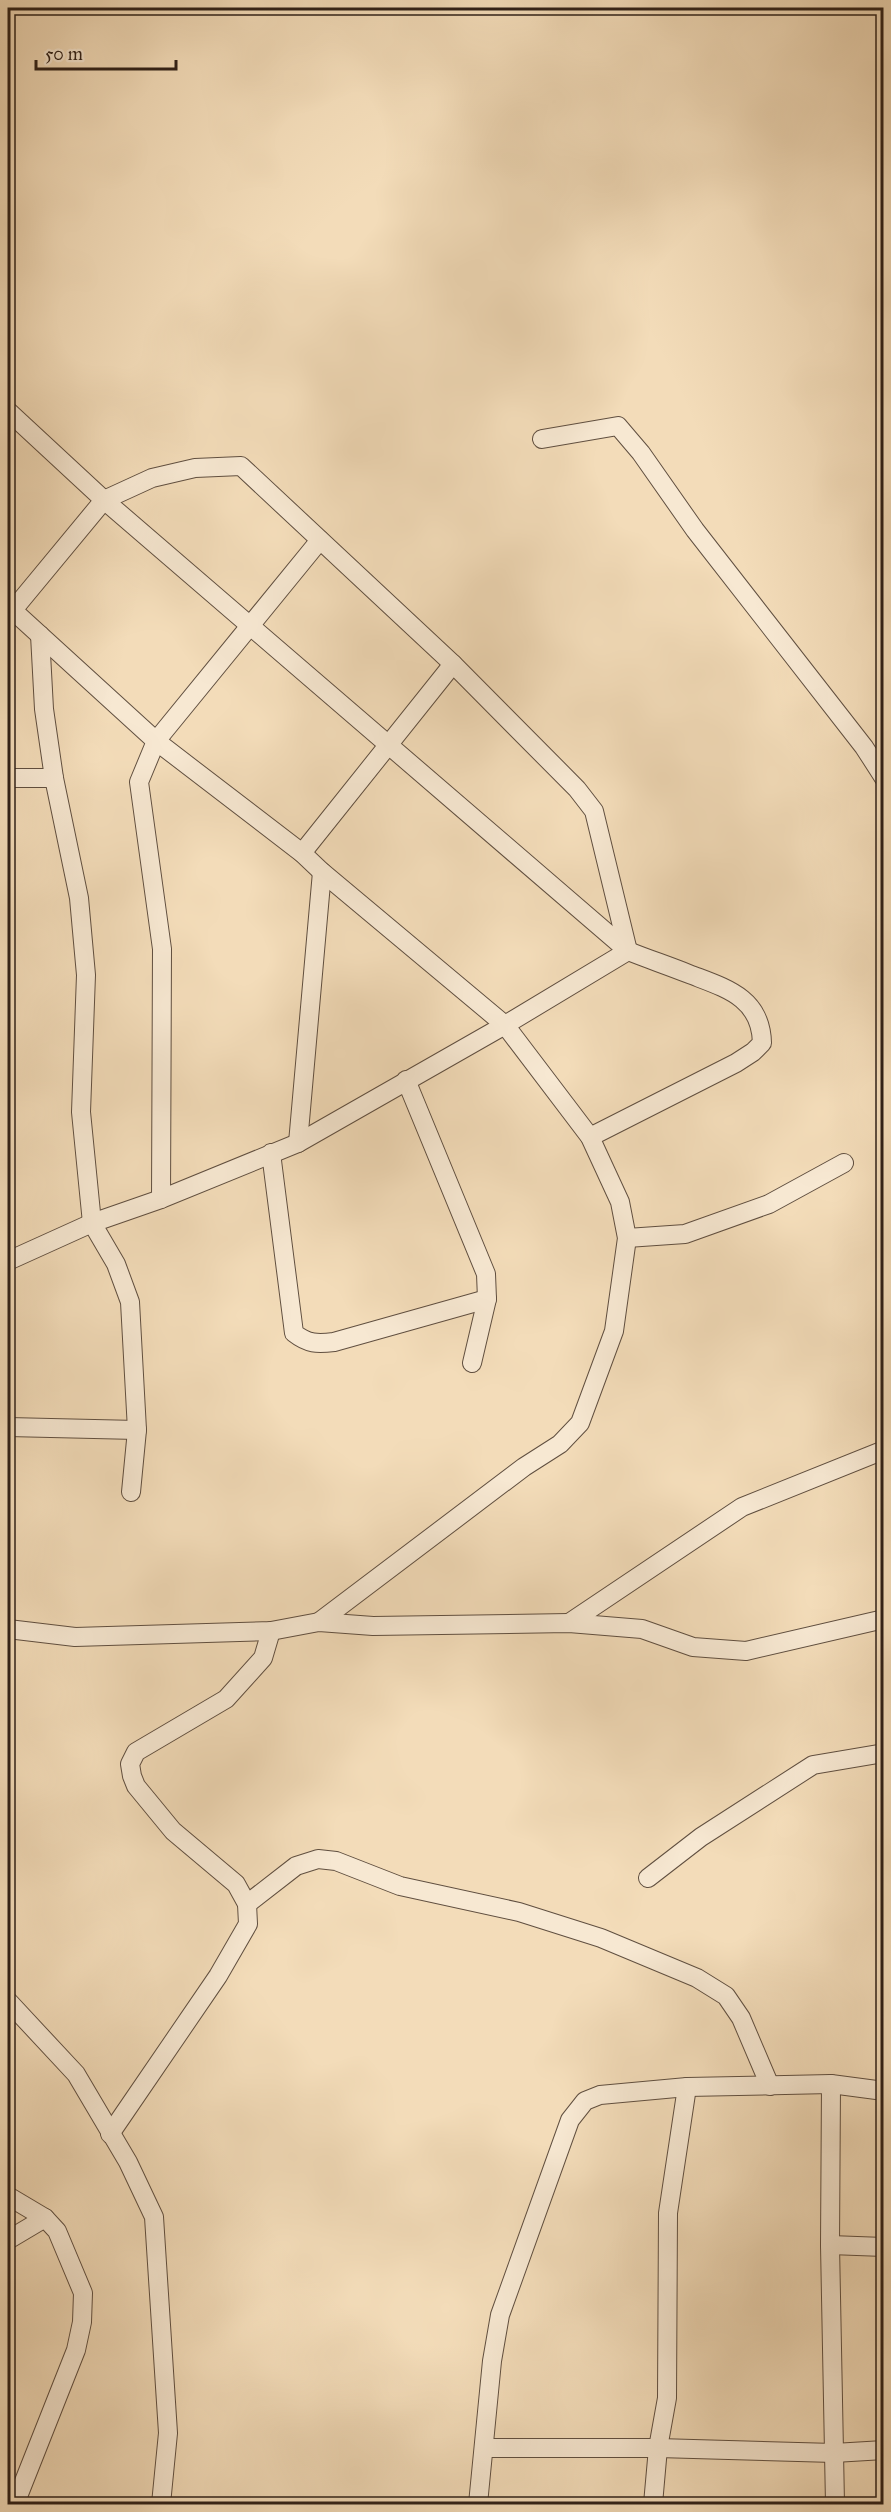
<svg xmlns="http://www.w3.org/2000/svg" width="891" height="2512" viewBox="0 0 891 2512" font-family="'IM FELL Great Primer',serif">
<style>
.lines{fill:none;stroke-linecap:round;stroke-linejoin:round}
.minor-casing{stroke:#604f40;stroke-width:20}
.minor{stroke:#f7e8d2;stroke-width:18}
</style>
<rect width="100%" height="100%" fill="#f3dcb9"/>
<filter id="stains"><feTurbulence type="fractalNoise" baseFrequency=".00333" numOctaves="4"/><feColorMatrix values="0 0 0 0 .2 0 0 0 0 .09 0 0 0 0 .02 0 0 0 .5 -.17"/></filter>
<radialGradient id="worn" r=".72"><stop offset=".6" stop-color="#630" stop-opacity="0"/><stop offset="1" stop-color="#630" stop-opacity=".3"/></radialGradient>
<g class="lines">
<defs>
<g id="minor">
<path d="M8,411L104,500L628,951C648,959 669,966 689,974C725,988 761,997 762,1043L753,1052L736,1063L590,1137"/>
<path d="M542,439L618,426L641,453L695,530L864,747L884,778"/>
<path d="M8,606L156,741L302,853L322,872L505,1025L590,1137L620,1202L627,1238L614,1331L580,1423L560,1444L524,1467L319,1622"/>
<path d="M13,610L104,500L152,478L195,468L241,466L453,664L577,789L594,811L628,951"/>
<path d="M40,635L44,709L54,778L79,898L86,975L81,1112L92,1223L116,1264L130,1302L137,1430L131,1492"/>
<path d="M8,778H54"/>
<path d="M302,853L453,664"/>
<path d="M406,1080L486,1274L487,1299L472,1363"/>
<path d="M298,1143L322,872"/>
<path d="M271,1153L294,1333C308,1344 317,1344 334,1342L487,1299"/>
<path d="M161,1199L162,949L139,782L156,741L320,540"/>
<path d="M627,1238L685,1234L769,1204L844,1163"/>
<path d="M8,1261L92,1223L161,1199L298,1143L505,1025L628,951"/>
<path d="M8,1427L137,1430"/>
<path d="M569,1623L742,1507L884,1450"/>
<path d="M8,1629L75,1637L271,1631L319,1622L373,1626L569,1623L642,1629L693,1647L746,1651L884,1619"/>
<path d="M648,1878L701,1837L813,1765L884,1753"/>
<path d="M247,1904L296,1866L318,1859L336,1861L400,1886L519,1912L601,1938L697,1978L726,1996L741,2018L770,2086"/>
<path d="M8,2001L76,2074L128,2162L154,2217L168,2433L161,2504"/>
<path d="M831,2084L830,2245L835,2504"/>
<path d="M110,2134L218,1976L248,1924L247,1904L236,1884L173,1831L136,1786L132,1776L130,1764L136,1752L226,1699L263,1658L271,1631"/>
<path d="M8,2196L45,2218L57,2231L83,2293L82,2322L76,2350L15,2504"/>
<path d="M8,2240L45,2218"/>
<path d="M830,2245L884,2247"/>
<path d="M485,2448H658L834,2453L884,2450"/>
<path d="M478,2504L492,2361L500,2315L570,2120L585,2101L600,2095L687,2087L831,2084L884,2091"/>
<path d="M653,2504L658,2448L667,2398L668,2213L687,2087"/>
</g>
</defs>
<use href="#minor" class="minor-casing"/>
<use href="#minor" class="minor"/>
</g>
<rect width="891" height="2512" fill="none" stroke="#f3dcb9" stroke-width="30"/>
<rect x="9" y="9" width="873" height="2494" fill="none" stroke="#2f2018" stroke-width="3"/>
<rect x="15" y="15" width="861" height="2482" fill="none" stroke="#2f2018" stroke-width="1.5"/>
<path d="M36 60v9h140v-9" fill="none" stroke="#2f2018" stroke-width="3"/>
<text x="45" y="60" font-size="18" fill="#2f2018" stroke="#f7e8d2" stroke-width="4.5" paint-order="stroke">50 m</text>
<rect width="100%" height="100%" filter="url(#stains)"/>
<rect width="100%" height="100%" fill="url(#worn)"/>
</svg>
